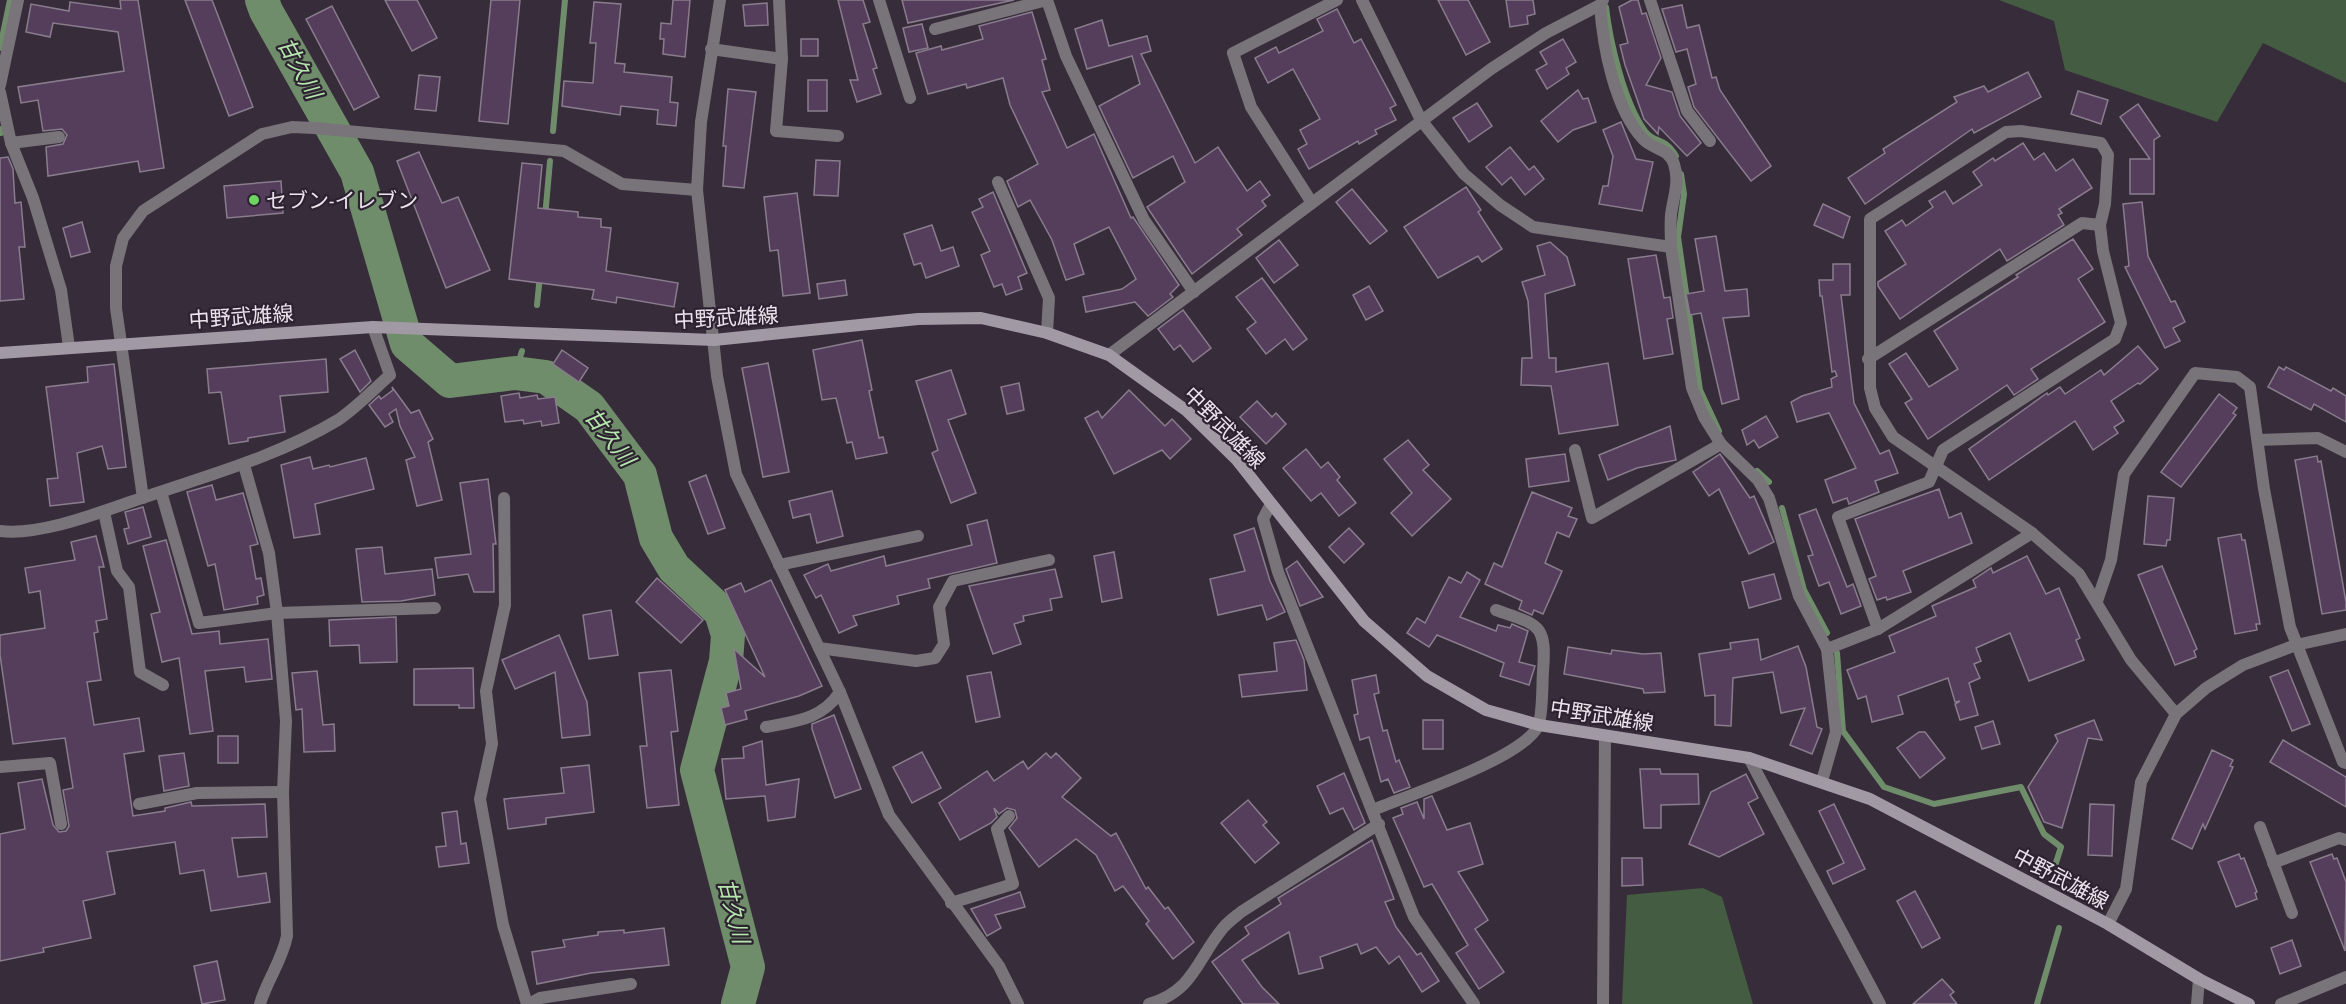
<svg xmlns="http://www.w3.org/2000/svg" width="2346" height="1004" viewBox="0 0 2346 1004" font-family="'Asap Condensed','Noto Sans JP',sans-serif">
<style>
.green{fill:#445c41}
.lines{fill:none;stroke-linecap:round;stroke-linejoin:round}
.stream{stroke:#6f8d6b;stroke-width:6}
.river{stroke:#6f8d6b;stroke-width:34}
.building{fill:#553d5c;stroke:#897d8d;stroke-width:1.5}
.minor{stroke:#79737a;stroke-width:12}
.tertiary{stroke:#79737a;stroke-width:12}
.secondary{stroke:#a199a4;stroke-width:12}
.poi-dot{fill:#6dd361;stroke:#2d2230;stroke-width:2}
.labels{text-anchor:middle;dominant-baseline:central;stroke-width:4.5;stroke-linejoin:round;paint-order:stroke}
.poi-label{font-size:21px;fill:#eae3ec;stroke:#2d2230;text-anchor:start}
.street-label{font-size:21px;fill:#eae3ec;stroke:#2d2230}
.water-label{font-size:22px;font-style:italic;fill:#b5e6ae;stroke:#2d2230}
</style>
<rect width="100%" height="100%" fill="#372c3a"/>
<g class="green">
<path d="M1999,0H2346V83L2263,43L2217,122L2065,70L2054,21Z"/>
<path d="M1703,888L1722,897L1753,1004H1622L1627,895Z"/>
</g>
<g class="lines">
<g class="stream">
<path d="M1606,7C1610,42 1624,102 1645,131C1655,144 1664,136 1676,156"/>
<path d="M0,48L10,0"/>
<path d="M0,129L1,133"/>
<path d="M553,131L565,0"/>
<path d="M1681,174L1684,194L1678,237L1700,390L1719,431"/>
<path d="M545,217L550,161"/>
<path d="M537,305L540,275"/>
<path d="M515,373L522,351"/>
<path d="M1757,471L1769,482"/>
<path d="M1782,508L1804,590L1827,633"/>
<path d="M1837,653L1843,731L1884,787L1934,804L2021,787L2044,834L2061,847L2054,869"/>
<path d="M2037,1004L2059,928"/>
</g>
<path class="river" d="M262,0L266,11L357,172L407,344L450,381L515,373L546,377L589,407L640,475L656,538L674,568L721,612L728,635L726,661L697,770L748,967L738,1004"/>
</g>
<g class="building">
<path d="M120,0H138L164,168L140,172L138,161L48,176L46,147L63,144L67,135L62,129L43,131L38,100L21,103L18,87L124,71L118,32L53,23L50,37L26,32L31,4L69,11L70,2L121,9Z"/>
<path d="M185,0H212L253,107L229,116Z"/>
<path d="M385,0H417L437,38L412,51Z"/>
<path d="M491,0H520L508,124L479,121Z"/>
<path d="M673,0H690L685,57L663,54L664,39H660L661,23L671,24Z"/>
<path d="M838,0H863L870,22L863,24L877,68L873,69L881,94L857,102L850,80H858Z"/>
<path d="M902,0H1014L908,23Z"/>
<path d="M1438,0H1468L1490,42L1466,55Z"/>
<path d="M1506,0H1533L1535,14L1527,16L1528,24L1510,27Z"/>
<path d="M1632,0H1638L1642,14L1646,13L1661,58L1646,85L1672,92L1680,116L1701,143L1687,156L1659,127L1658,134L1644,119L1625,65L1620,45L1628,43L1619,7Z"/>
<path d="M594,2L621,4L615,63L625,64L624,72L672,77L670,102L678,103L676,126L657,124L658,110L621,106L620,115L562,106L564,81L593,83L596,43H590Z"/>
<path d="M767,3L768,25L745,26L743,5Z"/>
<path d="M1682,5L1687,28L1699,25L1712,78L1716,77L1720,90L1771,166L1751,181L1694,107L1688,87L1696,84L1687,49L1676,52L1662,9Z"/>
<path d="M332,6L379,97L354,110L306,19Z"/>
<path d="M1337,9L1354,43L1361,39L1396,105L1390,108L1396,120L1375,130L1377,134L1359,144L1358,141L1309,169L1298,149L1307,144L1300,130L1320,119L1293,69L1268,83L1255,58L1276,47L1279,53L1323,31L1317,19Z"/>
<path d="M1032,12L1046,59L1042,60L1050,90L1042,92L1067,148L1094,134L1131,218L1133,217L1179,285L1170,294L1173,297L1148,316L1135,302L1086,312L1083,297L1122,289L1136,279L1109,227L1074,244L1084,274L1066,280L1052,240L1030,200L1018,207L1007,181L1038,164L1010,105L1003,78L967,88L966,84L928,94L916,53L941,46L942,50L983,39L979,26Z"/>
<path d="M1102,20L1109,46L1147,36L1151,51L1141,54L1195,163L1218,147L1247,191L1260,181L1270,195L1262,201L1266,206L1237,229L1242,235L1192,274L1147,207L1185,182L1173,156L1133,178L1099,106L1140,84L1132,56L1087,69L1075,29Z"/>
<path d="M922,24L928,48L909,52L903,28Z"/>
<rect x="801" y="39" width="17" height="17"/>
<path d="M1563,39L1576,62L1566,68L1569,74L1547,89L1536,70L1547,64L1540,52Z"/>
<path d="M2028,72L2041,97L1974,133L1972,129L1865,204L1848,178L1885,153L1883,149L1957,102L1954,97L1984,86L1988,92Z"/>
<path d="M419,75L440,77L436,111L415,109Z"/>
<rect x="808" y="80" width="19" height="31"/>
<path d="M728,89L756,92L744,188L723,186L726,146H723Z"/>
<path d="M1578,90L1583,99L1588,98L1596,122L1573,130L1558,142L1541,121Z"/>
<path d="M2078,91L2108,100L2101,124L2071,114Z"/>
<path d="M1477,103L1492,126L1469,142L1453,118Z"/>
<path d="M2138,104L2160,136L2154,140V194H2130V159H2150L2120,117Z"/>
<path d="M1621,122L1636,159L1653,162L1642,211L1599,204L1603,186H1608L1613,156L1603,130Z"/>
<path d="M2023,143L2034,160L2044,153L2056,171L2073,159L2092,188L2059,209L2062,213L2058,215L2064,225L2007,261L2000,249L1900,319L1878,286V282L1906,264L1885,231L1902,220L1906,226L1933,207L1929,201L1945,191L1953,204L1982,185L1973,172L1993,158L1995,161Z"/>
<path d="M1510,147L1529,170L1534,166L1544,179L1525,195L1511,177L1502,185L1486,167Z"/>
<path d="M419,152L442,203L458,197L490,270L446,288L397,161Z"/>
<path d="M8,157L13,169L15,203L21,202L25,247H19L24,299L0,301V158Z"/>
<path d="M816,160L840,161L838,196L814,195Z"/>
<path d="M522,163L542,165L538,208L578,212V217L601,219V227L611,228L606,271L678,283L674,307L617,297L616,303L592,299L594,290L509,279Z"/>
<path d="M281,181L283,213L227,218L224,186Z"/>
<path d="M1466,187L1481,210L1478,212L1502,249L1482,262L1478,256L1438,278L1404,227Z"/>
<path d="M1352,189L1387,231L1370,244L1336,202Z"/>
<path d="M993,192L1027,273L1018,277L1022,289L1006,295L1002,284L994,287L981,255L990,251L972,212L983,207L979,199Z"/>
<path d="M797,193L810,293L783,296L778,250L770,251L764,197Z"/>
<path d="M2142,202L2148,256L2171,302L2175,301L2185,322L2173,328L2180,341L2165,348L2125,267L2129,266L2123,204Z"/>
<path d="M1823,204L1850,217L1843,238L1814,225Z"/>
<path d="M82,222L90,252L71,257L63,228Z"/>
<path d="M932,225L941,251L953,247L959,266L926,278L921,263L914,265L904,234Z"/>
<path d="M1716,236L1725,291L1747,289L1749,316L1723,318L1739,399L1722,404L1701,313L1690,315L1686,294L1704,291L1695,239Z"/>
<path d="M2073,239L2093,269L2078,279L2105,322L2031,369L2038,379L2014,395L2007,385L1928,439L1905,403L1912,399L1889,364L1906,353L1929,387L1958,369L1934,331L2018,277L2016,275Z"/>
<path d="M1279,240L1298,265L1274,283L1256,258Z"/>
<path d="M1550,242L1567,257L1575,285L1545,294L1549,358H1556V372L1608,363L1618,425L1559,434L1551,386L1521,385L1522,358H1532L1528,301L1522,282L1545,275L1537,246Z"/>
<path d="M1656,255L1664,298L1670,297L1673,318L1667,319L1673,354L1644,359L1628,259Z"/>
<path d="M1833,264H1850V295H1841L1854,403L1880,454L1889,450L1898,473L1875,481L1879,492L1849,504L1847,498L1833,503L1825,480L1856,468L1829,413L1797,422L1791,402L1802,396L1832,387L1831,379L1837,376L1835,371L1832,372L1822,296H1820L1819,280H1833Z"/>
<path d="M1262,278L1307,339L1293,350L1285,339L1266,354L1247,329L1256,322L1236,297Z"/>
<path d="M845,280L847,295L819,299L817,284Z"/>
<path d="M1369,286L1383,311L1366,320L1353,295Z"/>
<path d="M1183,310L1211,348L1193,362L1180,345L1174,350L1158,329Z"/>
<path d="M862,340L872,390L869,391L879,438L883,437L887,453L856,459L852,442L847,443L836,398L822,400L813,350Z"/>
<path d="M2138,346L2158,369L2140,384L2138,383L2111,401L2124,421L2114,427L2118,433L2093,450L2075,421L1989,480L1969,449L2047,393L2048,395L2060,387L2065,394L2101,370L2104,375Z"/>
<path d="M355,350L371,381L360,392L340,359Z"/>
<path d="M562,350L588,368L579,382L553,364Z"/>
<path d="M326,359L328,392L280,396L285,432L248,438V441L229,444L221,392L209,393L207,369Z"/>
<path d="M768,363L789,472L763,477L742,368Z"/>
<path d="M114,364L126,467L108,469L102,446L77,453L84,502L50,506L47,479L58,478L46,387L88,382L87,367Z"/>
<path d="M2279,367L2284,370L2286,367L2331,391L2333,388L2346,396V422L2314,404L2311,410L2268,387Z"/>
<path d="M951,370L966,414L948,420L976,493L951,503L932,453L938,450L916,381Z"/>
<path d="M1019,383L1024,410L1007,414L1001,387Z"/>
<path d="M392,387L411,413L419,410L433,439L428,442L442,500L417,506L406,460L415,457L400,426L396,409L389,414L393,422L385,427L369,405L379,396L381,399L393,390Z"/>
<path d="M1129,390L1165,426L1172,419L1191,439L1170,459L1162,450L1114,474L1085,418L1098,411L1102,418Z"/>
<path d="M519,393L520,398L537,395L538,399L555,397L559,423L542,426L541,421L524,424L523,420L505,422L501,396Z"/>
<path d="M2219,394L2237,408L2233,413L2236,415L2181,487L2161,472Z"/>
<path d="M1257,401L1272,417L1276,413L1286,424L1266,444L1240,417Z"/>
<path d="M1766,416L1778,437L1759,448L1754,440L1747,445L1742,430Z"/>
<path d="M1670,426L1676,460L1637,468L1608,480L1599,455Z"/>
<path d="M1408,440L1429,465L1423,470L1451,499L1412,536L1391,513L1412,493L1384,459Z"/>
<path d="M1306,449L1321,468L1328,462L1340,477L1337,480L1356,503L1339,516L1321,493L1311,501L1283,468Z"/>
<path d="M1565,454L1569,481L1529,487L1526,459Z"/>
<path d="M1720,454L1750,498L1754,496L1774,542L1749,554L1719,489L1709,496L1693,472Z"/>
<path d="M2317,456L2318,462L2321,461L2346,602V610L2322,614L2295,460Z"/>
<path d="M310,457L313,469L329,465L330,467L366,458L374,489L315,504L320,534L294,538L281,465Z"/>
<path d="M706,475L725,528L708,534L689,482Z"/>
<path d="M488,479L496,544H493L494,592H474L468,574L438,578L435,558L471,554L460,483Z"/>
<path d="M212,485L216,500L243,493L258,544L250,546L256,579L261,578L264,595L257,597L258,604L224,610L215,564L208,566L187,492Z"/>
<path d="M1939,489L1949,518L1961,513L1972,543L1903,571L1911,592L1887,600L1886,597L1877,600L1869,579L1876,576L1855,519Z"/>
<path d="M832,491L843,536L817,543L810,514L793,518L789,501Z"/>
<path d="M1532,492L1572,508L1568,516L1577,519L1569,537L1557,532L1545,563L1562,571L1543,614L1534,610L1532,615L1519,609L1522,601L1485,584L1494,563L1502,567Z"/>
<path d="M2148,496L2174,498L2170,540H2167L2166,546L2144,544Z"/>
<path d="M143,507L151,537L128,544L124,529L129,528L125,512Z"/>
<path d="M1816,509L1847,587L1853,584L1861,606L1841,614L1829,582L1819,586L1808,556L1813,555L1799,515Z"/>
<path d="M987,520L997,563L928,579L930,588L897,596L899,604L853,616L857,625L839,633L821,595L816,598L804,575L828,564L831,571L884,556L886,566L972,545L967,525Z"/>
<path d="M1254,528L1270,581L1285,612L1267,620L1262,605L1218,615L1210,579L1245,571L1234,535Z"/>
<path d="M1349,528L1364,544L1344,563L1329,547Z"/>
<path d="M2241,534L2242,540H2245L2260,624H2256L2257,630L2235,634L2218,538Z"/>
<path d="M96,536L104,567H99L107,619L96,621L98,632L94,633L101,680L87,682L94,725L139,718L144,751L124,754L133,816L165,811V808L191,802L192,806L265,804L267,837L232,838L238,877L266,873L270,902L211,911L204,870L180,874L175,842L107,852L115,894L83,901L91,938L43,948L44,952L0,961V834L25,829L18,783L42,779L53,825L59,832L66,831L69,826L63,790L73,788L65,738L13,744L0,655V635L45,628L40,591L29,593L25,568L75,560L71,542Z"/>
<path d="M166,540L192,634L219,631L220,644L268,639L272,679L246,682L244,667L205,671L213,731L190,734L179,658L162,662L151,614L160,612L143,546Z"/>
<path d="M382,547L385,574L432,569L435,595L401,601L362,602L356,549Z"/>
<path d="M1114,552L1122,598L1102,602L1094,556Z"/>
<path d="M2027,556L2046,594L2059,588L2080,638L2076,640L2084,660L2029,681L2010,633L1976,648L1981,661L1974,664L1980,678L1969,683L1978,715L1960,720L1955,704L1960,701L1955,702L1948,678L1898,696L1903,714L1872,722L1866,696L1858,699L1847,670L1895,652L1889,636L1936,616L1932,606L1976,587L1973,580L1991,568L1993,573Z"/>
<path d="M1297,561L1323,597L1300,606L1286,569Z"/>
<path d="M2162,566L2197,649L2194,651L2196,657L2175,665L2138,575Z"/>
<path d="M1055,569L1062,597L1050,599L1052,610L1023,616L1024,621L1014,624L1021,644L993,654L969,586Z"/>
<path d="M1467,572L1480,580L1460,617L1496,631L1498,625L1510,628L1512,624L1528,631L1519,662L1535,666L1529,685L1500,676L1504,663L1437,635L1429,647L1407,633L1417,618L1425,623L1449,577L1461,583Z"/>
<path d="M1774,574L1781,599L1749,608L1742,582Z"/>
<path d="M657,578L703,620L681,643L636,602Z"/>
<path d="M771,580L822,686L799,696L745,711L747,719L725,725L721,708L729,706L726,693L741,689L734,649L765,677L725,590L741,583L745,592Z"/>
<path d="M611,610L618,655L589,659L583,615Z"/>
<path d="M396,617L397,662L360,663L359,645L330,646L329,620Z"/>
<path d="M559,635L587,702L590,735L562,738L555,672L515,689L502,660Z"/>
<path d="M1758,639L1761,660L1798,646L1806,667L1817,727L1822,729L1812,754L1790,745L1805,708L1781,713L1773,672L1733,678L1731,726L1715,725V695L1705,696L1699,654L1731,649L1730,643Z"/>
<path d="M1296,640L1304,660L1307,690L1242,697L1239,675L1277,671L1274,643Z"/>
<path d="M1568,647L1611,654L1612,650L1643,654L1661,653L1665,692L1644,693L1643,689L1564,674Z"/>
<path d="M473,668L474,708H459V705H414V669Z"/>
<path d="M671,670L678,731L671,732L679,805L647,808L640,746H647L639,673Z"/>
<path d="M2288,670L2310,724L2292,731L2270,677Z"/>
<path d="M317,671L323,725L334,724L335,751L304,752L302,709L296,710L292,673Z"/>
<path d="M991,672L1000,717L976,722L967,676Z"/>
<path d="M1376,675L1379,693L1374,694L1383,731L1387,730L1396,762L1399,760L1410,787L1394,793L1388,779L1381,782L1369,737L1360,740L1354,715L1358,714L1352,680Z"/>
<path d="M834,715L861,789L835,798L812,729V724Z"/>
<rect x="1423" y="720" width="20" height="29"/>
<path d="M2094,720L2102,740L2088,738L2062,828L2044,822L2028,787L2058,741L2055,735Z"/>
<path d="M1993,721L2000,744L1982,749L1975,727Z"/>
<path d="M1919,732H1925L1945,758L1920,778L1897,748Z"/>
<rect x="218" y="736" width="20" height="27"/>
<path d="M2283,740L2346,777V807L2270,762Z"/>
<path d="M762,741L766,785L799,779L795,817L768,821L765,796L726,799L722,759L744,758L743,747Z"/>
<path d="M2212,750L2233,760L2230,766L2233,767L2205,829L2203,824L2192,849L2172,839Z"/>
<path d="M922,752L941,788L912,803L893,767Z"/>
<path d="M184,753L189,786L164,791L159,756Z"/>
<path d="M1046,753L1051,758L1056,753L1081,778L1062,797L1111,836L1116,833L1146,889L1148,887L1165,909L1168,907L1194,942L1173,959L1146,924L1149,921L1123,886L1115,891L1096,855L1076,839L1039,867L1009,828L1017,818L1015,810L1007,808L999,814L994,808L997,817L991,823L960,840L939,803L987,771L994,781L1023,761L1028,769Z"/>
<path d="M589,765L594,812L546,818V824L508,829L504,799L564,793L561,768Z"/>
<path d="M1640,769H1660L1661,774H1698L1699,804L1661,805V828H1644Z"/>
<path d="M1344,773L1365,823L1354,830L1343,808L1330,814L1317,786Z"/>
<path d="M1746,774L1758,798L1748,803L1764,834L1719,857L1689,844L1711,792Z"/>
<path d="M1432,796L1447,830L1470,823L1483,864L1458,872L1488,920L1475,929L1504,972L1479,989L1456,953L1468,945L1432,884L1424,887L1393,818L1403,814L1401,808L1417,802L1424,819V799Z"/>
<path d="M1248,800L1267,822L1263,825L1279,843L1255,863L1221,823Z"/>
<path d="M1834,804L1865,869L1833,884L1827,871L1844,863L1819,811Z"/>
<path d="M2090,804L2114,805L2112,856L2088,855Z"/>
<path d="M457,811L461,844L466,843L469,863L439,867L436,847L446,846L442,813Z"/>
<path d="M1372,840L1394,899L1385,902L1396,927L1417,955L1421,953L1439,981L1422,992L1399,956L1389,964L1376,947L1361,954L1357,944L1320,957L1323,968L1299,974L1289,932L1242,960L1262,987L1279,1004H1243L1212,962L1249,934L1245,927L1281,904L1278,898Z"/>
<path d="M2239,854L2241,859L2244,858L2257,892L2255,893L2257,899L2236,907L2218,862Z"/>
<path d="M2332,854L2334,859L2337,858L2346,882L2345,951L2310,862Z"/>
<path d="M1622,858H1642L1643,885L1622,886Z"/>
<path d="M1915,891L1940,938L1922,948L1897,901Z"/>
<path d="M1020,892L1025,907L995,915L1001,928L987,936L971,909Z"/>
<path d="M664,928L669,965L591,973L537,984L532,952L565,947L563,940L598,935V932L624,930V933Z"/>
<path d="M2292,940L2301,966L2280,974L2271,948Z"/>
<path d="M217,961L225,1000L202,1004L194,966Z"/>
<path d="M1942,979L1954,992L1950,995L1957,1004H1913Z"/>
</g>
<g class="lines">
<g class="minor">
<path d="M720,0L701,122L697,190L717,376L736,474L840,692L889,815L999,966L1018,1004"/>
<path d="M779,0L782,59"/>
<path d="M879,0L910,98"/>
<path d="M1047,0L1066,56L1144,220L1194,292"/>
<path d="M1362,0L1421,120L1464,174L1500,205L1533,227L1671,247L1692,388L1704,417L1721,444L1758,480L1769,498L1799,596L1827,649L1836,732L1822,781"/>
<path d="M1650,0L1687,111L1710,141"/>
<path d="M1600,5C1603,46 1614,108 1643,139C1653,150 1669,148 1674,164C1680,182 1673,198 1671,215C1670,225 1671,236 1671,247"/>
<path d="M935,29L1047,0"/>
<path d="M711,49L782,59L776,131L838,136"/>
<path d="M0,85L18,0"/>
<path d="M0,92L11,143L33,198L61,290L69,347"/>
<path d="M11,143L59,137"/>
<path d="M998,182L1049,298L1047,333"/>
<path d="M1312,203L1251,107L1233,53L1337,0"/>
<path d="M1109,355L1491,69L1546,33L1600,5L1603,0"/>
<path d="M1868,359L2082,223L2100,225"/>
<path d="M2258,440L2318,438L2346,452"/>
<path d="M1575,450L1592,518L1721,444"/>
<path d="M244,465L269,553L277,613L286,721L283,792L287,936C282,961 267,980 260,1004"/>
<path d="M161,492L199,623L277,613L435,608"/>
<path d="M143,498L116,308V266L123,238L143,211L262,134L292,127L314,128L564,151L622,184L697,190"/>
<path d="M504,498L505,605L486,691L492,744L480,799L503,925L527,1004"/>
<path d="M1271,504L1263,519L1278,572L1414,917L1474,1004"/>
<path d="M104,512L117,571L129,587L140,672L163,685"/>
<path d="M0,531C42,536 103,511 142,498C209,475 276,457 338,420C356,408 373,390 390,375L373,327"/>
<path d="M779,565L918,536"/>
<path d="M2097,601L2111,560L2124,474L2195,373L2237,377L2250,387L2264,489L2290,627L2343,762L2346,763"/>
<path d="M1878,629L1838,517L1929,482L1943,450L2115,339L2121,323L2103,251L2100,225L2105,204L2108,155L2101,143L2021,131L2006,132L1870,219V388L1875,408L1893,437L2032,533L2079,574L2131,660L2176,714"/>
<path d="M819,648L916,661L935,658L944,644L939,607L953,581L1049,560"/>
<path d="M1827,649L1878,629L2032,533"/>
<path d="M766,727C797,721 822,719 840,692"/>
<path d="M1749,758L1880,1004"/>
<path d="M0,767L50,763L61,824"/>
<path d="M139,804L197,793L283,792"/>
<path d="M1373,810C1409,795 1523,758 1538,726C1543,715 1542,685 1543,671C1547,623 1538,625 1496,610"/>
<path d="M2260,827L2292,913"/>
<path d="M2273,863L2339,838L2346,840"/>
<path d="M951,903L1013,884L997,829L1009,816"/>
<path d="M2108,924L2126,889L2141,782L2176,714L2206,688L2243,665L2296,645L2346,634"/>
<path d="M529,1004L540,998L631,984"/>
<path d="M1149,1004C1194,991 1197,959 1223,928C1228,922 1235,917 1241,912L1379,824"/>
<path d="M2197,1004L2199,979"/>
<path d="M2281,1004L2346,977"/>
</g>
<path class="tertiary" d="M1603,1004L1605,736"/>
<path class="secondary" d="M0,353L373,327L714,340L918,319L981,318L1047,333L1109,355L1187,411L1237,460L1364,621L1427,676L1486,710L1539,725L1749,758L1870,799L2108,924L2199,979L2249,1004"/>
</g>
<circle class="poi-dot" cx="254" cy="200" r="6"/>
<g class="labels">
<g class="poi-label">
<text x="266" y="200">セブン-イレブン</text>
</g>
<g class="street-label">
<text transform="translate(241 316) rotate(-4)">中野武雄線</text>
<text transform="translate(726 317) rotate(-3)">中野武雄線</text>
<text transform="translate(1225 427) rotate(45)">中野武雄線</text>
<text transform="translate(1602 715) rotate(9)">中野武雄線</text>
<text transform="translate(2061 878) rotate(28)">中野武雄線</text>
</g>
<g class="water-label">
<text transform="translate(300 68) rotate(61)">甘久川</text>
<text transform="translate(610 437) rotate(52)">甘久川</text>
<text transform="translate(734 911) rotate(76)">甘久川</text>
</g>
</g>
</svg>
